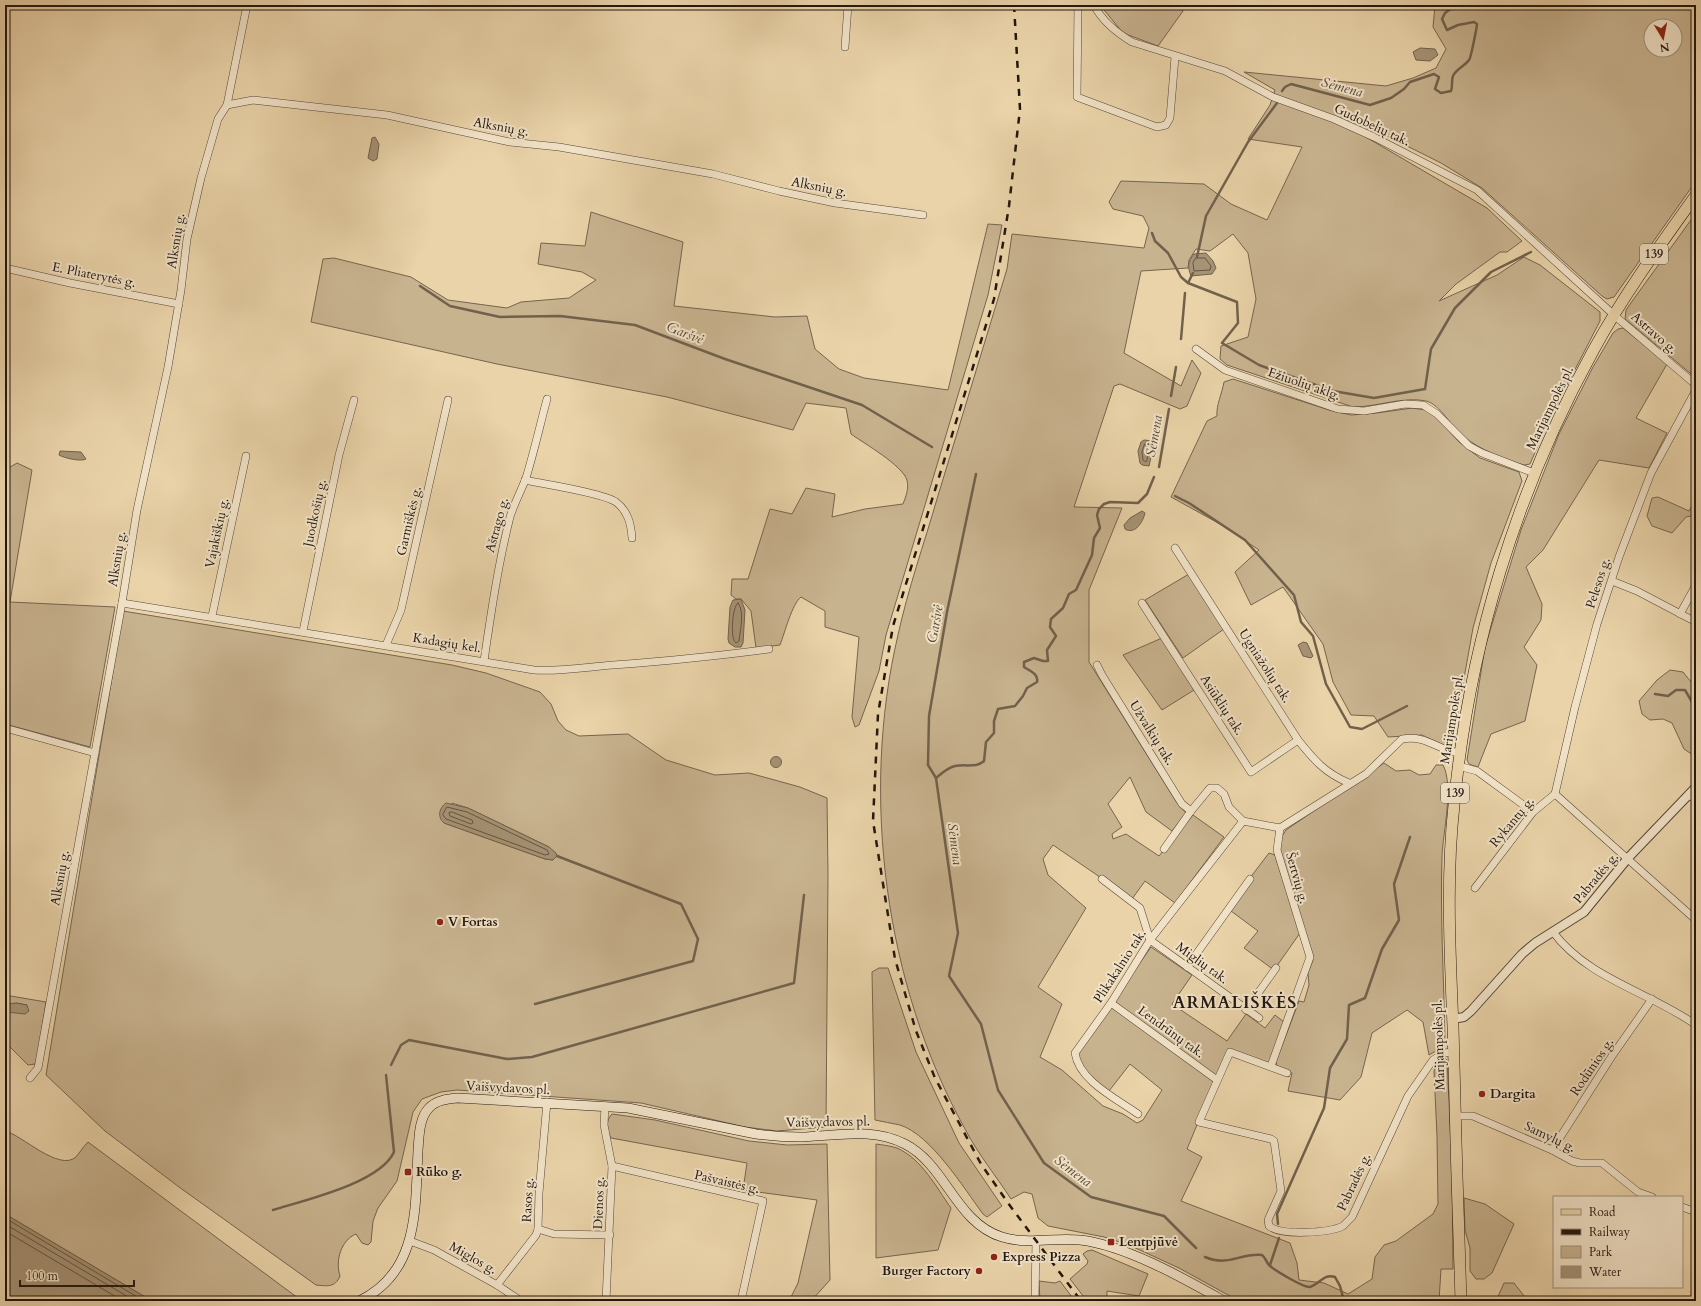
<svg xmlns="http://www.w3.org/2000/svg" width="1701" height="1306" viewBox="0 0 1701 1306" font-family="Cardo,serif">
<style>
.green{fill:#c8b38f;stroke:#75654f;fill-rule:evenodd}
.water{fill:#a69375;stroke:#71614c}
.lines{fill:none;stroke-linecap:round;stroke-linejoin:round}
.shore{stroke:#645542;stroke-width:1}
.stream{stroke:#71614c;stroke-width:2.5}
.minor-casing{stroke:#544636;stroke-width:8}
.tertiary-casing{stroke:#544636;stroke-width:10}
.secondary-casing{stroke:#22170f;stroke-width:10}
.primary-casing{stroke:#22170f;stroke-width:12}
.minor{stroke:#f1e2c7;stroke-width:7}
.tertiary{stroke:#f1e2c7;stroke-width:8}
.secondary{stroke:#f1e2c7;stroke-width:9}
.primary{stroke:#ead3a9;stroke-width:11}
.rail{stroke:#22170f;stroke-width:2.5;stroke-dasharray:7 7;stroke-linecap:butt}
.poi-dot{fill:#8f2418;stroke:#f1e2c7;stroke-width:1.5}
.labels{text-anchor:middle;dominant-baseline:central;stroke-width:4;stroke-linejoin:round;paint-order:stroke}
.shield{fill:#f1e2c7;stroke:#605446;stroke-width:1}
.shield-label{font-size:12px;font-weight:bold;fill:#22170f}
.street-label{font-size:13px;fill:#22170f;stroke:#f1e2c7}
.poi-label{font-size:13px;font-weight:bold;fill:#22170f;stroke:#f1e2c7;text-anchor:start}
.water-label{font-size:14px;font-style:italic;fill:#574938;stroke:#f1e2c7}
.district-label{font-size:17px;font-weight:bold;letter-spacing:1px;fill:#22170f;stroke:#f1e2c7}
</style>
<rect width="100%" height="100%" fill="#ead3a9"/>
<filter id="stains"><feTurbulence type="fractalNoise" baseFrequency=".005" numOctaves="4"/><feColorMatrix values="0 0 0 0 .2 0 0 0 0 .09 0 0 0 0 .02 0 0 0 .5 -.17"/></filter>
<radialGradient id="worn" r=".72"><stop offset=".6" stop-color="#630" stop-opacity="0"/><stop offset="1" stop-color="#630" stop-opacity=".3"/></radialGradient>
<g class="green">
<path d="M1100,5H1183L1181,8L1183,11L1158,46L1123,33Z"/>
<path d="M1435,5H1696V181L1614,297L1607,299L1602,296L1482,188L1441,163L1373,129L1364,136L1487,208L1522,241L1507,252H1500L1456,284L1439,301L1497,275L1524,257L1540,265L1600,312V321L1549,420L1530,464L1524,465C1502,458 1482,451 1463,436C1452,428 1440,404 1426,401C1404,396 1377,407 1353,407L1227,365L1220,359L1221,346L1248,337L1256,299L1248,253L1233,234L1210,251L1196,249L1189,260L1188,268L1141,271L1124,353L1181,386L1192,360L1201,373L1187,406L1180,409L1120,384L1114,386L1074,507L1122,508L1089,590V662L1177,803L1186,813L1172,831L1146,812L1130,777L1108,804L1122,827L1112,834L1113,839L1126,834L1159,856L1193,815L1224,837L1175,903L1145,881L1132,899L1053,845L1043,859L1048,875L1086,908L1038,987L1062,1004L1040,1057L1062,1070L1103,1106L1123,1114L1137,1123L1143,1120L1162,1090L1130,1064L1109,1091C1095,1081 1081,1072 1077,1053L1151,947L1192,975L1172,1004L1227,1041L1246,1014L1265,1028L1275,1015L1284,1022L1270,1064L1228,1050L1187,1149L1202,1157L1181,1201L1290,1243L1297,1263L1299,1280L1324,1283L1348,1294L1372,1279L1375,1257L1384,1245L1396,1241L1433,1214L1438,1204L1437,1136L1434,1071L1436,1063L1443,1057L1447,1060L1452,1166L1453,1269H1441L1439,1301H1239L1179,1268L1129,1245L1104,1237L1048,1226L1038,1218L1032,1194L1024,1192L1011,1199C996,1176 978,1154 965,1129C885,985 860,796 898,635C908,589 924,544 937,499C960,422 984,346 1007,269L1012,234L1144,248L1149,228L1143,216L1113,209L1109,202L1121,181L1204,184L1231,204L1267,220L1302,147L1248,139L1270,105L1275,90L1244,72L1386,86L1413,78L1436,68L1446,49L1433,27ZM1651,26H1675V50H1651Z"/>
<path d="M591,212L683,242L674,306L775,317L807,316L815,349L839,369L864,378L948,390L988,224L1002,225L988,295L886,635L879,671L859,725L855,727L852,717L859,637L825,627V611L801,597C792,604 785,632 780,645L756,648L751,611L741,599H736L731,595L732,579H748L770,509L792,514L806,488L835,494L832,517L865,509L903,504C906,496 909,489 907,480C902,465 865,444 851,434L846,408L806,403L793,430L667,397L497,364L311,322L323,259L334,258L411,277L448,300L507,308L521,302L569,298L596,280L582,272L538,264L541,243L585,246Z"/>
<path d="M1696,213V378L1625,319L1626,310L1633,300Z"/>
<path d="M1623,328L1667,364L1636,418L1667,433L1649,468L1599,460L1543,550L1526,567L1542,604L1541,620L1524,647L1537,665L1525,721L1491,734L1478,767L1469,764L1467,760L1485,647L1521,530L1559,434L1593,367L1613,333L1618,329Z"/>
<path d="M1233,379L1329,410L1351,415L1377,413L1412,408L1426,410L1436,417L1459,442L1480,458L1519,472L1522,481L1491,563L1473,628L1453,740L1447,747L1422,735L1388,737L1374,716L1351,715L1333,682L1323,644L1283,587L1251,605L1235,572L1259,550L1220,524L1171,497L1207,421L1217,416C1216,405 1222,394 1224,382Z"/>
<path d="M17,463L32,470L10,602L115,607L90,747L5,724V470Z"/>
<path d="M1658,497L1689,511L1696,498V515L1686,517L1672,533L1652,526L1647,516L1652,498Z"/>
<path d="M1189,574L1224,629L1183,658L1145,600Z"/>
<path d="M123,611L452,665L486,673L540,692L551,704L558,721L566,730L579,736L628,734L666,760L715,775L749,773L800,787L827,798L828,874L826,1127L777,1131L745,1127L641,1103L457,1090L441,1092L422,1099L413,1112L397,1181L378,1208L373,1221L371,1242L368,1245L362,1243L356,1234C341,1240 335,1261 340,1276C335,1288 327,1286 316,1285L179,1187L105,1131L46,1075ZM452,803L468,808L549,847L553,860L545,859L444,823Z"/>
<path d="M1162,638L1194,690L1162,710L1123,655Z"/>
<path d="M1670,670L1683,672L1696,688V757L1684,749L1672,723L1663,719L1650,720L1642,714L1639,701L1657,680Z"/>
<path d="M1384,763L1396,771L1410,770L1419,775L1430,774L1436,765H1443C1454,786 1443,832 1442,856C1440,917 1444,981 1445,1042L1441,1048L1429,1055L1423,1022L1407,1010L1372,1033L1361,1077L1340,1100L1288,1091L1292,1073L1277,1066L1276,1062L1299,1001L1304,1002L1309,985L1308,973L1313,960L1280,851L1281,838L1286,830Z"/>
<path d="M1269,853L1275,855L1300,933L1274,970L1244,948L1258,931L1227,908Z"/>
<path d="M879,968H888L916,1052L959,1143L1002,1206L987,1217L983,1214C963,1187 931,1135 900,1125C892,1123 883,1122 875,1120L872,972Z"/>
<path d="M5,995L46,1002L37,1060L35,1064L28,1065L5,1042V1010L27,1005L16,1003L5,1007V1010Z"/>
<path d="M612,1114L655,1120L749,1141L787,1145L827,1144L830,1280L811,1301H789L798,1283L817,1200L743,1190L747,1163L611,1138C607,1130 605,1121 612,1114Z"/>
<path d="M5,1131C22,1135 59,1172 76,1157C80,1152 84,1146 88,1142L302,1301H152L5,1214Z"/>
<path d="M876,1144C883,1145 891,1146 897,1148C922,1159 936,1187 951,1208L938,1250L876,1258Z"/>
<path d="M1464,1198L1485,1204L1514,1224L1492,1273L1484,1279H1476L1470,1271V1248L1465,1230Z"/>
<path d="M1092,1250L1148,1274L1139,1296L1107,1291V1301H1087L1070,1279L1087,1264L1088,1261L1083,1254L1087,1251Z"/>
<path d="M1039,1281L1055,1283L1060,1281L1075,1301H1040Z"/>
<path d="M1504,1283H1514L1528,1301H1496Z"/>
</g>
<g class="water">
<path d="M1420,48L1435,49L1438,55L1430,61L1416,60L1413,52Z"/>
<path d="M375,137L379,144L377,159L373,161L368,158L372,138Z"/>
<path d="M1206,253L1213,261L1216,268L1212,274L1191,276C1187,266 1188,262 1194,254Z"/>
<path d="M1144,440L1153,441L1154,444L1149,466L1142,465L1140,463L1138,451L1141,442Z"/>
<path d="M60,451L81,452L86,459C81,462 64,458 59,455Z"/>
<path d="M1142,511L1145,513C1143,522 1135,535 1125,529L1124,525L1130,518Z"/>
<path d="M741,599L745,610L743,643L741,647H735L729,643L728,639L730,607L733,600Z"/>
<path d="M1303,642L1307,643L1313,656L1311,658L1303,656L1298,645Z"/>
<circle cx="776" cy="762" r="5.5"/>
<path d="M446,803L468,808L549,847L556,853L557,856L553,860L545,859L444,823C437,817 439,808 446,803Z"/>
<path d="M16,1003L27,1005L29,1011L25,1014L6,1012L5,1007L8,1004Z"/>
<path d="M5,1214L152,1301H5Z"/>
</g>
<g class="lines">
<g class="shore">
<path d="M1196,258H1205L1211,266L1210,270L1194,271L1193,263Z"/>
<path d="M1145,444L1150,446L1147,460L1146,462L1143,460L1142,452Z"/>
<path d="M738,603C745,611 740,631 739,641L736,643C730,640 732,606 738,603Z"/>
<path d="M447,807L467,812L547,850L549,854L545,855L446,819L443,815Z"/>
<path d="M452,812L472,820L473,823L471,824L450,816L449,813Z"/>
<path d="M5,1218L144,1301"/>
<path d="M5,1224L135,1301"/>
<path d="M5,1231L123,1301"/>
</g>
<g class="stream">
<path d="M1282,91L1285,87L1291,84L1370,105L1391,98L1404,89L1410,82L1434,74L1439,77L1435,89L1441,93L1451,91C1453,86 1451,81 1453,76C1456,69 1465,66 1469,60C1471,58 1477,26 1477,24L1474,22L1458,25L1447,30L1442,19L1445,13L1456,5"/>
<path d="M1152,233L1155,241L1168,253L1181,277L1188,283L1237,302L1238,323L1222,343L1259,365L1333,391L1374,398L1425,389L1431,349L1455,308L1491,272L1531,252"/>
<path d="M1197,257L1206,216L1248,142L1277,103"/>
<path d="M1188,283L1193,273"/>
<path d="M420,286L450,306L500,317L560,316L635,325L725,359L862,405L932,447"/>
<path d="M1181,339L1185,293"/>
<path d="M1171,396L1176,367"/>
<path d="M1159,467L1169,409"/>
<path d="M1154,477L1147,494L1138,503L1110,502L1104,504L1099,509L1097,515L1100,528L1094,538L1092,555L1076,590L1069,594L1063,608L1051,619L1050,627L1056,636L1047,650L1048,661H1043L1034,658L1024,662V667C1030,671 1039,674 1037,682L1027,688L1023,696L1015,706L998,709L994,721V733L986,742L984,761C977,768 965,764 955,766C947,768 942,773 936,778L958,933L949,976L981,1024L998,1090L1044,1163L1091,1197L1164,1216L1196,1248"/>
<path d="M1175,496L1189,503L1245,540L1294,595L1301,622L1313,636L1326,684L1350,727L1362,729L1407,706"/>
<path d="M1655,694L1668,696L1676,690H1685L1692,702L1696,718"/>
<path d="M936,778L928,765L929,716L947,612L976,474"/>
<path d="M535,1004L693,961L698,939L681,904L557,856"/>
<path d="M391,1065L401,1045L409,1040L507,1059L532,1057L794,983L804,895"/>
<path d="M273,1210C305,1200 380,1183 394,1152L386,1075"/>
<path d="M1278,1224L1277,1214L1324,1108L1330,1068L1347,1039L1349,1005L1365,998L1382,949L1399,920L1394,884L1410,837"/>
<path d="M1205,1257C1229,1267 1239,1253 1262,1255C1266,1258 1266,1262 1269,1265C1274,1270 1304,1288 1310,1287C1320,1284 1324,1273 1335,1277L1340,1286L1344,1301"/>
<path d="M1270,1265L1279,1238"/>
</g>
<defs>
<g id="minor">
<path d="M1078,5L1077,97L1157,127L1166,125L1170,118L1175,57"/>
<path d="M1094,5C1102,21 1117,33 1132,42L1225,71L1273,97L1334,119L1374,137L1477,190L1614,315L1696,385"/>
<path d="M845,47L848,5"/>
<path d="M227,105L247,5"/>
<path d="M5,268L70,283L179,304"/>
<path d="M1196,349L1225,370L1338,409L1364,411L1405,404L1423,405L1437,414L1469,446L1482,453L1534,473"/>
<path d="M525,480C543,484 604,493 616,502C628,511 631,524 632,538"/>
<path d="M1175,548L1298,740C1314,760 1325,773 1349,783"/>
<path d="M1612,581L1637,591L1696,622"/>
<path d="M122,603L534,670C560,672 587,667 613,665C665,661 717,656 769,649"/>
<path d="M1142,603L1251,772L1298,740"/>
<path d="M1680,614L1696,585"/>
<path d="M212,616L246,456"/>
<path d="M303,631L339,455L354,400"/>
<path d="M386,645L401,610L448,400"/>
<path d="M484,661C491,613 498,565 510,517C514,504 521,491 526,478C534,452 540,425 547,399"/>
<path d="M1097,665L1102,675L1182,804L1191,811"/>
<path d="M5,728L95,753"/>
<path d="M1458,766L1477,771L1533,812"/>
<path d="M1555,794L1575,707L1597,624L1619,557L1651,473L1696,390"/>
<path d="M1689,794L1696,801"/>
<path d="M1164,849L1191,811L1210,788H1217L1224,794L1229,807L1243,821L1280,828"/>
<path d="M1102,879L1140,908L1150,940L1259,1018"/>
<path d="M1475,888L1533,812L1555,794L1696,920"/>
<path d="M1553,932C1588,979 1650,992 1696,1025"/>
<path d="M1187,967L1250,879"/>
<path d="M1111,1003L1217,1080"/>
<path d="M1246,1010L1276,968"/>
<path d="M1271,1066L1310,957L1277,850L1280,828L1366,774L1402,739C1429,735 1435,750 1460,753"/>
<path d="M1287,1073L1230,1052L1199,1122L1271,1139L1274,1141L1281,1191L1268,1220L1269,1226C1281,1236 1329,1233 1343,1226C1346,1223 1349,1220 1352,1217L1408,1096L1433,1060L1444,1053L1453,1052"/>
<path d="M30,1078L38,1068L122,603L137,510L168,367L181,290L187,239L201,178L218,119L227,105L253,100L387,115L510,142L559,147L713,174L779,191L835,203L923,215"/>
<path d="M605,1106L604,1125L612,1166L606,1301"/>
<path d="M1138,1114C1117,1099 1079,1081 1075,1053L1111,1003L1150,940L1243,821"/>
<path d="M1455,1116H1473L1552,1150L1572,1161L1580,1163H1602L1638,1192L1652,1197"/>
<path d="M1552,1150L1612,1056L1652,999"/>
<path d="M612,1166L763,1201L741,1301"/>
<path d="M1682,1207L1696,1212"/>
<path d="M538,1229L554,1234L610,1235"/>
<path d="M410,1241L434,1250L497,1285L521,1301"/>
<path d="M497,1285L536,1235L538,1229L539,1193L547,1102"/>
<path d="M1035,1301L1036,1240"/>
</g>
<path id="tertiary" d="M1452,1019L1464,1017L1471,1011L1522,954L1535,943L1584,912L1628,858L1696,787"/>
<path id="secondary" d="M359,1301C420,1272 415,1207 418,1151C419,1137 419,1118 429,1108C436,1100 448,1099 458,1098L628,1108L756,1134C771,1136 786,1137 801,1137C837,1136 872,1127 905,1144C946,1165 956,1223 1002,1237C1027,1245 1054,1237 1080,1240C1125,1245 1185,1279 1224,1301"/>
<path id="primary" d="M1461,1301C1458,1210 1455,1118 1453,1027C1450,953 1446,878 1454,805C1469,646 1516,491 1593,351C1623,296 1660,245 1696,195"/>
</defs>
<use href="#minor" class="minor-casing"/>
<use href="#tertiary" class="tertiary-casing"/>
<use href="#secondary" class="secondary-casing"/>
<use href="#primary" class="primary-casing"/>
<use href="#minor" class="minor"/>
<use href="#tertiary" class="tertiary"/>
<use href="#secondary" class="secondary"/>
<use href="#primary" class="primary"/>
<path class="rail" d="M1014,5L1020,109L1009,206L994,299L893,626L878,714L873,821L895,959L916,1031L935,1078L981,1164L1008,1203L1081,1301"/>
</g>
<g class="poi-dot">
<circle cx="440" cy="922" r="4"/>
<circle cx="1482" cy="1094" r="4"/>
<rect x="404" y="1168" width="8" height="8" rx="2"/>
<rect x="1107" y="1238" width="8" height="8" rx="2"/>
<circle cx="994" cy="1257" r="4"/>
<circle cx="979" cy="1271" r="4"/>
</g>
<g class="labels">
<g class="shield">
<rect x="1640" y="244" width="28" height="20" rx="3"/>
<rect x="1441" y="783" width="28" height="20" rx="3"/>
</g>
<g class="shield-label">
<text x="1654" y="254">139</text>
<text x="1455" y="793">139</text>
</g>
<g class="street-label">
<text transform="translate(1372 125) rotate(25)">Gudobelių tak.</text>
<text transform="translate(501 127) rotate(10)">Alksnių g.</text>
<text transform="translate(819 187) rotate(11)">Alksnių g.</text>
<text transform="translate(176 241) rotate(-81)">Alksnių g.</text>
<text transform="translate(94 275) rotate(11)">E. Pliaterytės g.</text>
<text transform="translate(1654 333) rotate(41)">Astravo g.</text>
<text transform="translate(1304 384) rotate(19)">Ežiuolių aklg.</text>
<text transform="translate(1550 408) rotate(-64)">Marijampolės pl.</text>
<text transform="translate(315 513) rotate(-78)">Juodkošių g.</text>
<text transform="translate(409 521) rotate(-77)">Garmiškės g.</text>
<text transform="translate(497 525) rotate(-75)">Aštrago g.</text>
<text transform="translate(217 533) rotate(-78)">Vajakiškių g.</text>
<text transform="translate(117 559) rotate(-81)">Alksnių g.</text>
<text transform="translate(1598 583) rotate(-72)">Pelesos g.</text>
<text transform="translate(447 643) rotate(9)">Kadagių kel.</text>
<text transform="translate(1265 666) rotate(57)">Ugniažolių tak.</text>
<text transform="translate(1222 705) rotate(57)">Asiūklių tak.</text>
<text transform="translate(1452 719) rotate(-81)">Marijampolės pl.</text>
<text transform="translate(1152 733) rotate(58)">Užvalkių tak.</text>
<text transform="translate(1512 822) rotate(-50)">Rykantų g.</text>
<text transform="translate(60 878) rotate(-80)">Alksnių g.</text>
<text transform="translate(1297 878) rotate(74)">Šertvių g.</text>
<text transform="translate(1596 878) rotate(-50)">Pabradės g.</text>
<text transform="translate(1202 963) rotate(36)">Miglių tak.</text>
<text transform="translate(1120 966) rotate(-57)">Plikakalnio tak.</text>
<text transform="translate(1171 1032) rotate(36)">Lendrūnų tak.</text>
<text transform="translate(1439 1045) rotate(-92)">Marijampolės pl.</text>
<text transform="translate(1592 1067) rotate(-56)">Rodūnios g.</text>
<text transform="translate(508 1088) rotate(3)">Vaišvydavos pl.</text>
<text transform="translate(828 1122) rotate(-1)">Vaišvydavos pl.</text>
<text transform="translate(1550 1137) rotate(25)">Samylų g.</text>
<text transform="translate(727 1182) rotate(13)">Pašvaistės g.</text>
<text transform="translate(1354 1182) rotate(-65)">Pabradės g.</text>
<text transform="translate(528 1200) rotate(-87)">Rasos g.</text>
<text transform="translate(599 1203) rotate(-88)">Dienos g.</text>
<text transform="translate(473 1258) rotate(29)">Miglos g.</text>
</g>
<g class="poi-label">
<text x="448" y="922">V Fortas</text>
<text x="1490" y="1094">Dargita</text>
<text x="416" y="1172">Rūko g.</text>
<text x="1119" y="1242">Lentpjūvė</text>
<text x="1002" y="1257">Express Pizza</text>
<text x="971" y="1271" text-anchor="end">Burger Factory</text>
</g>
<g class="water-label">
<text transform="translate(1342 87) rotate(15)">Sėmena</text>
<text transform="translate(685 333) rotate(21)">Garšvė</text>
<text transform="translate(1154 436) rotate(-80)">Sėmena</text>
<text transform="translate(935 624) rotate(-80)">Garšvė</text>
<text transform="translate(955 844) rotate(82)">Sėmena</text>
<text transform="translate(1073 1171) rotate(37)">Sėmena</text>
</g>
<g class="district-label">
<text x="1235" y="1002">ARMALIŠKĖS</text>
</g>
</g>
<rect width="1701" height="1306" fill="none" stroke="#ead3a9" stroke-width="20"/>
<rect x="6" y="6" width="1689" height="1294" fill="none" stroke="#22170f" stroke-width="2"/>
<rect x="10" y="10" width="1681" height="1286" fill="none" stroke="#22170f"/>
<rect x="1553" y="1196" width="130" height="92" fill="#f1e2c7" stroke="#9e917d"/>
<rect x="1561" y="1209" width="20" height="6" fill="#ead3a9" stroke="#9e917d"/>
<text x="1589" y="1216" font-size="12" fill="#22170f">Road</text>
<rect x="1561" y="1229" width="20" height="6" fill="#22170f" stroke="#9e917d"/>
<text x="1589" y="1236" font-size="12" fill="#22170f">Railway</text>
<rect x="1561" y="1246" width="20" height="12" fill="#c8b38f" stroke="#9e917d"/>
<text x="1589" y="1256" font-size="12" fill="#22170f">Park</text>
<rect x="1561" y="1266" width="20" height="12" fill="#a69375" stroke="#9e917d"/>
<text x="1589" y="1276" font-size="12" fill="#22170f">Water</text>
<g transform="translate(1663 38) rotate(170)"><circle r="19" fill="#f1e2c7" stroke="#9e917d"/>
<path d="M0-3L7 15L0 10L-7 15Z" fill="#8f2418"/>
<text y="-6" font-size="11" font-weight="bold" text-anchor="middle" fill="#22170f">N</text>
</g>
<path d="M20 1280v6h114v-6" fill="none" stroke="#22170f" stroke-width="2"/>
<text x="26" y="1280" font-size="12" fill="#22170f" stroke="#f1e2c7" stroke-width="3" paint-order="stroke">100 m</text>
<rect width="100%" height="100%" filter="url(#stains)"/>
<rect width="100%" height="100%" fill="url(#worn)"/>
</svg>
